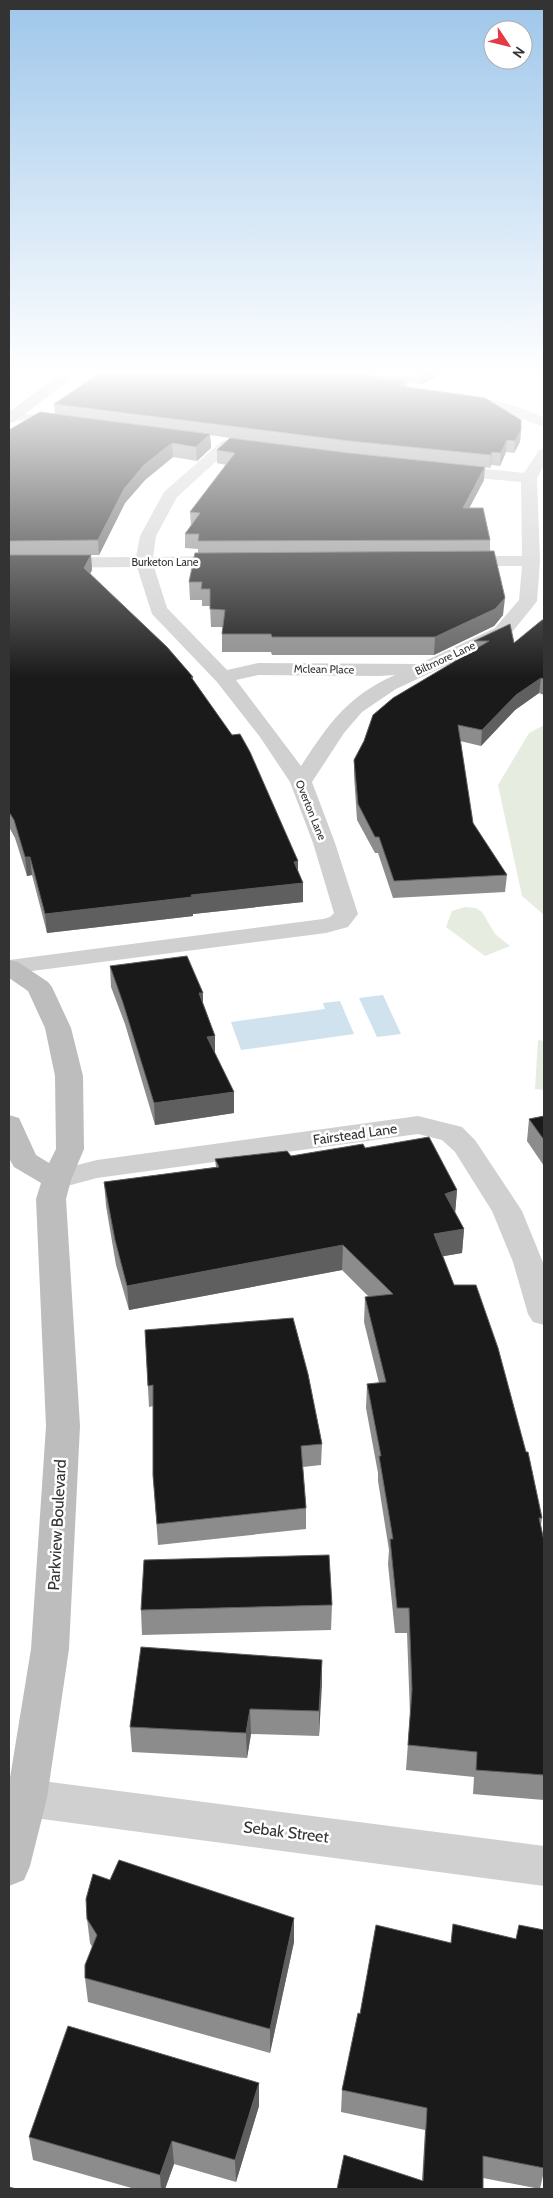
<svg xmlns="http://www.w3.org/2000/svg" width="553" height="2198" viewBox="0 0 553 2198" font-family="Cabin,sans-serif">
<style>
.green{fill:#e6ecdf}
.water{fill:#cfe2ee}
.lines{fill:none;stroke-linecap:round;stroke-linejoin:round}
.street{fill:#d0d0d0;fill-rule:evenodd}
.secondary{fill:#bdbdbd;fill-rule:evenodd}
.wall{fill:#8c8c8c}
.shaded-wall{fill:#5f5f5f}
.building{fill:#1a1a1a;stroke:#5f5f5f}
.labels{text-anchor:middle;dominant-baseline:central;stroke-width:5;stroke-linejoin:round;paint-order:stroke}
.far-street-label{font-size:11px;fill:#333;stroke:#fff}
.street-label{font-size:14px;fill:#333;stroke:#fff}
.near-street-label{font-size:16px;fill:#333;stroke:#fff}
</style>
<rect width="100%" height="100%" fill="#fff"/>
<g class="green">
<path d="M544,725V915L522,896L498,785L529,733Z"/>
<path d="M465,907L476,908L482,912L495,934L510,946L485,956L446,927L452,911Z"/>
<path d="M538,1040L544,1041V1090L535,1089Z"/>
</g>
<g class="water">
<path d="M383,995L401,1034L377,1037L359,998Z"/>
<path d="M340,1001L354,1034L241,1050L231,1022L325,1009L323,1003Z"/>
</g>
<g class="lines">
<g class="street">
<path d="M456,393C486,398 516,404 544,418V427L496,409L451,400L449,397L451,394Z"/>
<path d="M13,412L65,419L70,420L72,423L70,426L65,427L9,419V413Z"/>
<path d="M227,440L232,441L234,444L232,447L177,497L156,536L153,557L230,556L236,557L239,561L236,565L230,566L154,567L167,608L227,670L258,663L419,664L495,628L519,600L522,566H458L452,565L449,561L452,557L458,556H522L521,482L448,475L443,473L440,470L443,467L448,465L524,473L539,450L544,448V465L537,478L540,561L537,601L534,605L509,636L396,689L362,712L344,733L312,782L335,843L358,914L348,927L326,933L9,974V960L323,919L330,917L334,913L313,843L290,782L260,737L217,682L152,614L137,567L9,568V558L136,557L140,536L164,492L222,441ZM258,675L379,676L395,675C346,697 329,724 301,766L236,680Z"/>
<path d="M418,1116L462,1127L475,1140L522,1211L544,1265V1325L533,1322L528,1314L513,1262L492,1211L455,1152L442,1140L418,1134L97,1178L56,1189L46,1187L41,1180L46,1173L97,1160Z"/>
<path d="M27,1779L544,1846V1886L27,1817L13,1811C8,1801 8,1795 13,1785Z"/>
</g>
<g class="secondary">
<path d="M70,369H88L70,380L14,422L9,423V412L60,374Z"/>
<path d="M9,960L18,962L48,982L52,987L71,1028L83,1076L84,1149L71,1180L66,1199L80,1426L69,1649L47,1798L30,1866L24,1880L9,1886V1784L31,1649L46,1426L36,1199L41,1183L14,1167L10,1160L9,1115L19,1118L36,1155L49,1163L56,1149L55,1076L45,1028L28,991L9,978Z"/>
</g>
</g>
<g class="wall">
<path d="M106,369H449L423,384L379,377L521,430L520,442L514,453L506,452L500,466L491,465L490,468L484,467V480L469,508L490,540V551L503,615L494,626L434,655H272L271,652H222V634L223,627H211L210,606H202V600H190L189,582L198,553V549L185,548V534L191,526L190,512L226,465L217,463V450L230,438L210,435L211,448L197,461L173,457L145,480L125,503L99,555H91L92,570L90,574L193,677V681L298,861V871L303,883V902L193,914V916L47,933L32,875L27,876L15,838L9,827V430L55,414L54,404Z"/>
<path d="M544,620V695L539,693L515,710L481,746L460,741L473,823L507,875L505,892L393,898L378,853H375L357,820L354,775V760L473,650L474,641L510,624L514,643Z"/>
<path d="M110,966L203,1004L215,1053L234,1113L155,1125L125,1024L111,987Z"/>
<path d="M544,1116V1166L527,1141L529,1119Z"/>
<path d="M365,1148L457,1190L455,1213L464,1229L462,1253L443,1256L542,1518L541,1525L544,1541V1800L473,1794L474,1777L406,1770L410,1715L407,1633H395L388,1564L389,1550L378,1481V1473L366,1408L367,1384L379,1383L364,1322L365,1297H369L342,1270L129,1310L116,1265L106,1206L104,1182L216,1167L215,1159L291,1156Z"/>
<path d="M145,1330L322,1444L321,1465L303,1467L306,1508V1529L158,1545L153,1475V1406L149,1407Z"/>
<path d="M332,1605L331,1630L142,1635L141,1610Z"/>
<path d="M322,1660L319,1736L251,1734L247,1758L132,1752L130,1727Z"/>
<path d="M87,1919L294,1942L270,2053L88,2002L85,1978L92,1947L90,1943Z"/>
<path d="M544,1930V2171L540,2189L483,2178L422,2181L425,2130L341,2112L342,2090L360,2014L450,1943L516,1939Z"/>
<path d="M259,2106L236,2182L174,2164L165,2189H135L33,2160L29,2137Z"/>
</g>
<g class="shaded-wall">
<path d="M430,369H449L423,384V373Z"/>
<path d="M407,382L406,394L400,386Z"/>
<path d="M521,430L520,442L514,453L515,441Z"/>
<path d="M210,434L211,448L197,461L196,447Z"/>
<path d="M507,440L506,452L500,466L501,453Z"/>
<path d="M172,443L173,457L145,480L125,503L99,555L98,540L124,489L144,465Z"/>
<path d="M492,452L491,465L490,468L491,455Z"/>
<path d="M485,467L484,480L462,522L463,508Z"/>
<path d="M91,555L92,570L85,584L84,568Z"/>
<path d="M505,598L503,615L494,626L434,655L435,637Z"/>
<path d="M541,678L539,693L515,710L481,746L482,730L516,695Z"/>
<path d="M25,857H30L32,875L27,876Z"/>
<path d="M298,861V880L294,862Z"/>
<path d="M303,883V902L193,914V916L47,933L45,914L191,895Z"/>
<path d="M199,993H203V1014Z"/>
<path d="M215,1036V1058L207,1037Z"/>
<path d="M234,1092V1113L155,1125L154,1103Z"/>
<path d="M457,1190L455,1214L445,1194Z"/>
<path d="M464,1229L462,1253L433,1258L434,1234Z"/>
<path d="M343,1245L342,1270L129,1310L127,1286Z"/>
<path d="M322,1660V1685L319,1736V1711Z"/>
<path d="M250,1709L251,1734L247,1758L246,1733Z"/>
<path d="M294,1918V1942L270,2053V2029Z"/>
<path d="M259,2083V2106L236,2182L235,2160Z"/>
<path d="M172,2141L174,2164L165,2189H161L160,2175Z"/>
</g>
<g class="building">
<path d="M106,369H334L407,382L400,386L485,398L521,420V430L515,441L507,440L501,453L492,452L491,455L350,441L54,404Z"/>
<path d="M400,369H430L423,373Z"/>
<path d="M40,412L210,434L196,447L172,443L144,465L124,489L98,540L9,541V430Z"/>
<path d="M230,438L349,453L485,467L463,508H483L490,540L198,541L199,534H185L200,513L190,512L235,453L217,450Z"/>
<path d="M494,551L505,598L495,609L435,637H272L271,634H222L225,610L210,609V589H201L202,582H189L195,553Z"/>
<path d="M9,555H91L84,568L167,647L193,677H191L232,735L240,734L250,752L298,861L294,862L303,883L191,895L192,897L45,914L30,857H25L14,820L9,812Z"/>
<path d="M542,620H544V679L541,678L516,695L482,730L458,725L473,823L507,875L394,881L379,837H375L358,804L354,760L364,741L373,715L393,698L489,641H474L510,624L514,643Z"/>
<path d="M187,956L203,993H199L215,1036L207,1037L234,1092L154,1103L123,1003L110,966Z"/>
<path d="M544,1116V1140L529,1119Z"/>
<path d="M429,1137L457,1190L445,1194L464,1229L434,1234L454,1285H476L498,1348L526,1452H528L542,1518H539L544,1541V1775L476,1770L477,1752L408,1745L412,1690L409,1608H397L390,1539H393L379,1456H381L367,1384L386,1382L365,1297L393,1294L343,1245L127,1286L115,1240L104,1182L219,1167L215,1159L287,1151L291,1156L363,1144L365,1148Z"/>
<path d="M293,1318L308,1374L322,1444L301,1446L306,1508L157,1524L153,1475V1385L148,1386L145,1330Z"/>
<path d="M329,1555L332,1605L141,1610L144,1560Z"/>
<path d="M141,1647L322,1660L319,1711L250,1709L246,1733L130,1727Z"/>
<path d="M119,1860L294,1918L270,2029L85,1978V1965L97,1935L87,1919L86,1899L93,1874L110,1880Z"/>
<path d="M453,1924L516,1939L519,1925L544,1930V2168L483,2156V2189H337L344,2155L423,2181L427,2108L342,2090L358,2013L360,2014L376,1925L451,1943Z"/>
<path d="M68,2026L259,2083L235,2160L172,2141L160,2175L29,2137Z"/>
<path d="M9,2187L16,2189H9Z"/>
</g>
<linearGradient id="sky" x2="0" y2="1"><stop stop-color="#9ec6ea"/><stop offset="0.55" stop-color="#fff"/><stop offset="1" stop-color="#fff" stop-opacity="0"/></linearGradient>
<rect width="553" height="677" fill="url(#sky)"/>
<g class="labels">
<g class="far-street-label">
<text x="165" y="562">Burketon Lane</text>
<text transform="translate(445 658) rotate(-25)">Biltmore Lane</text>
<text transform="translate(324 669) rotate(1)">Mclean Place</text>
<text transform="translate(311 810) rotate(68)">Overton Lane</text>
</g>
<g class="street-label">
<text transform="translate(355 1134) rotate(-8)">Fairstead Lane</text>
</g>
<g class="near-street-label">
<text transform="translate(57 1525) rotate(-87)">Parkview Boulevard</text>
<text transform="translate(286 1832) rotate(7)">Sebak Street</text>
</g>
</g>
<rect width="553" height="2198" fill="none" stroke="#333333" stroke-width="20"/>
<g transform="translate(508 45) rotate(125)"><circle r="24" fill="#ffffff" stroke="#adadad"/>
<path d="M0-4L9 19L0 12L-9 19Z" fill="#e63946"/>
<text y="-8" font-size="14" font-weight="bold" text-anchor="middle" fill="#333333">N</text>
</g>
</svg>
